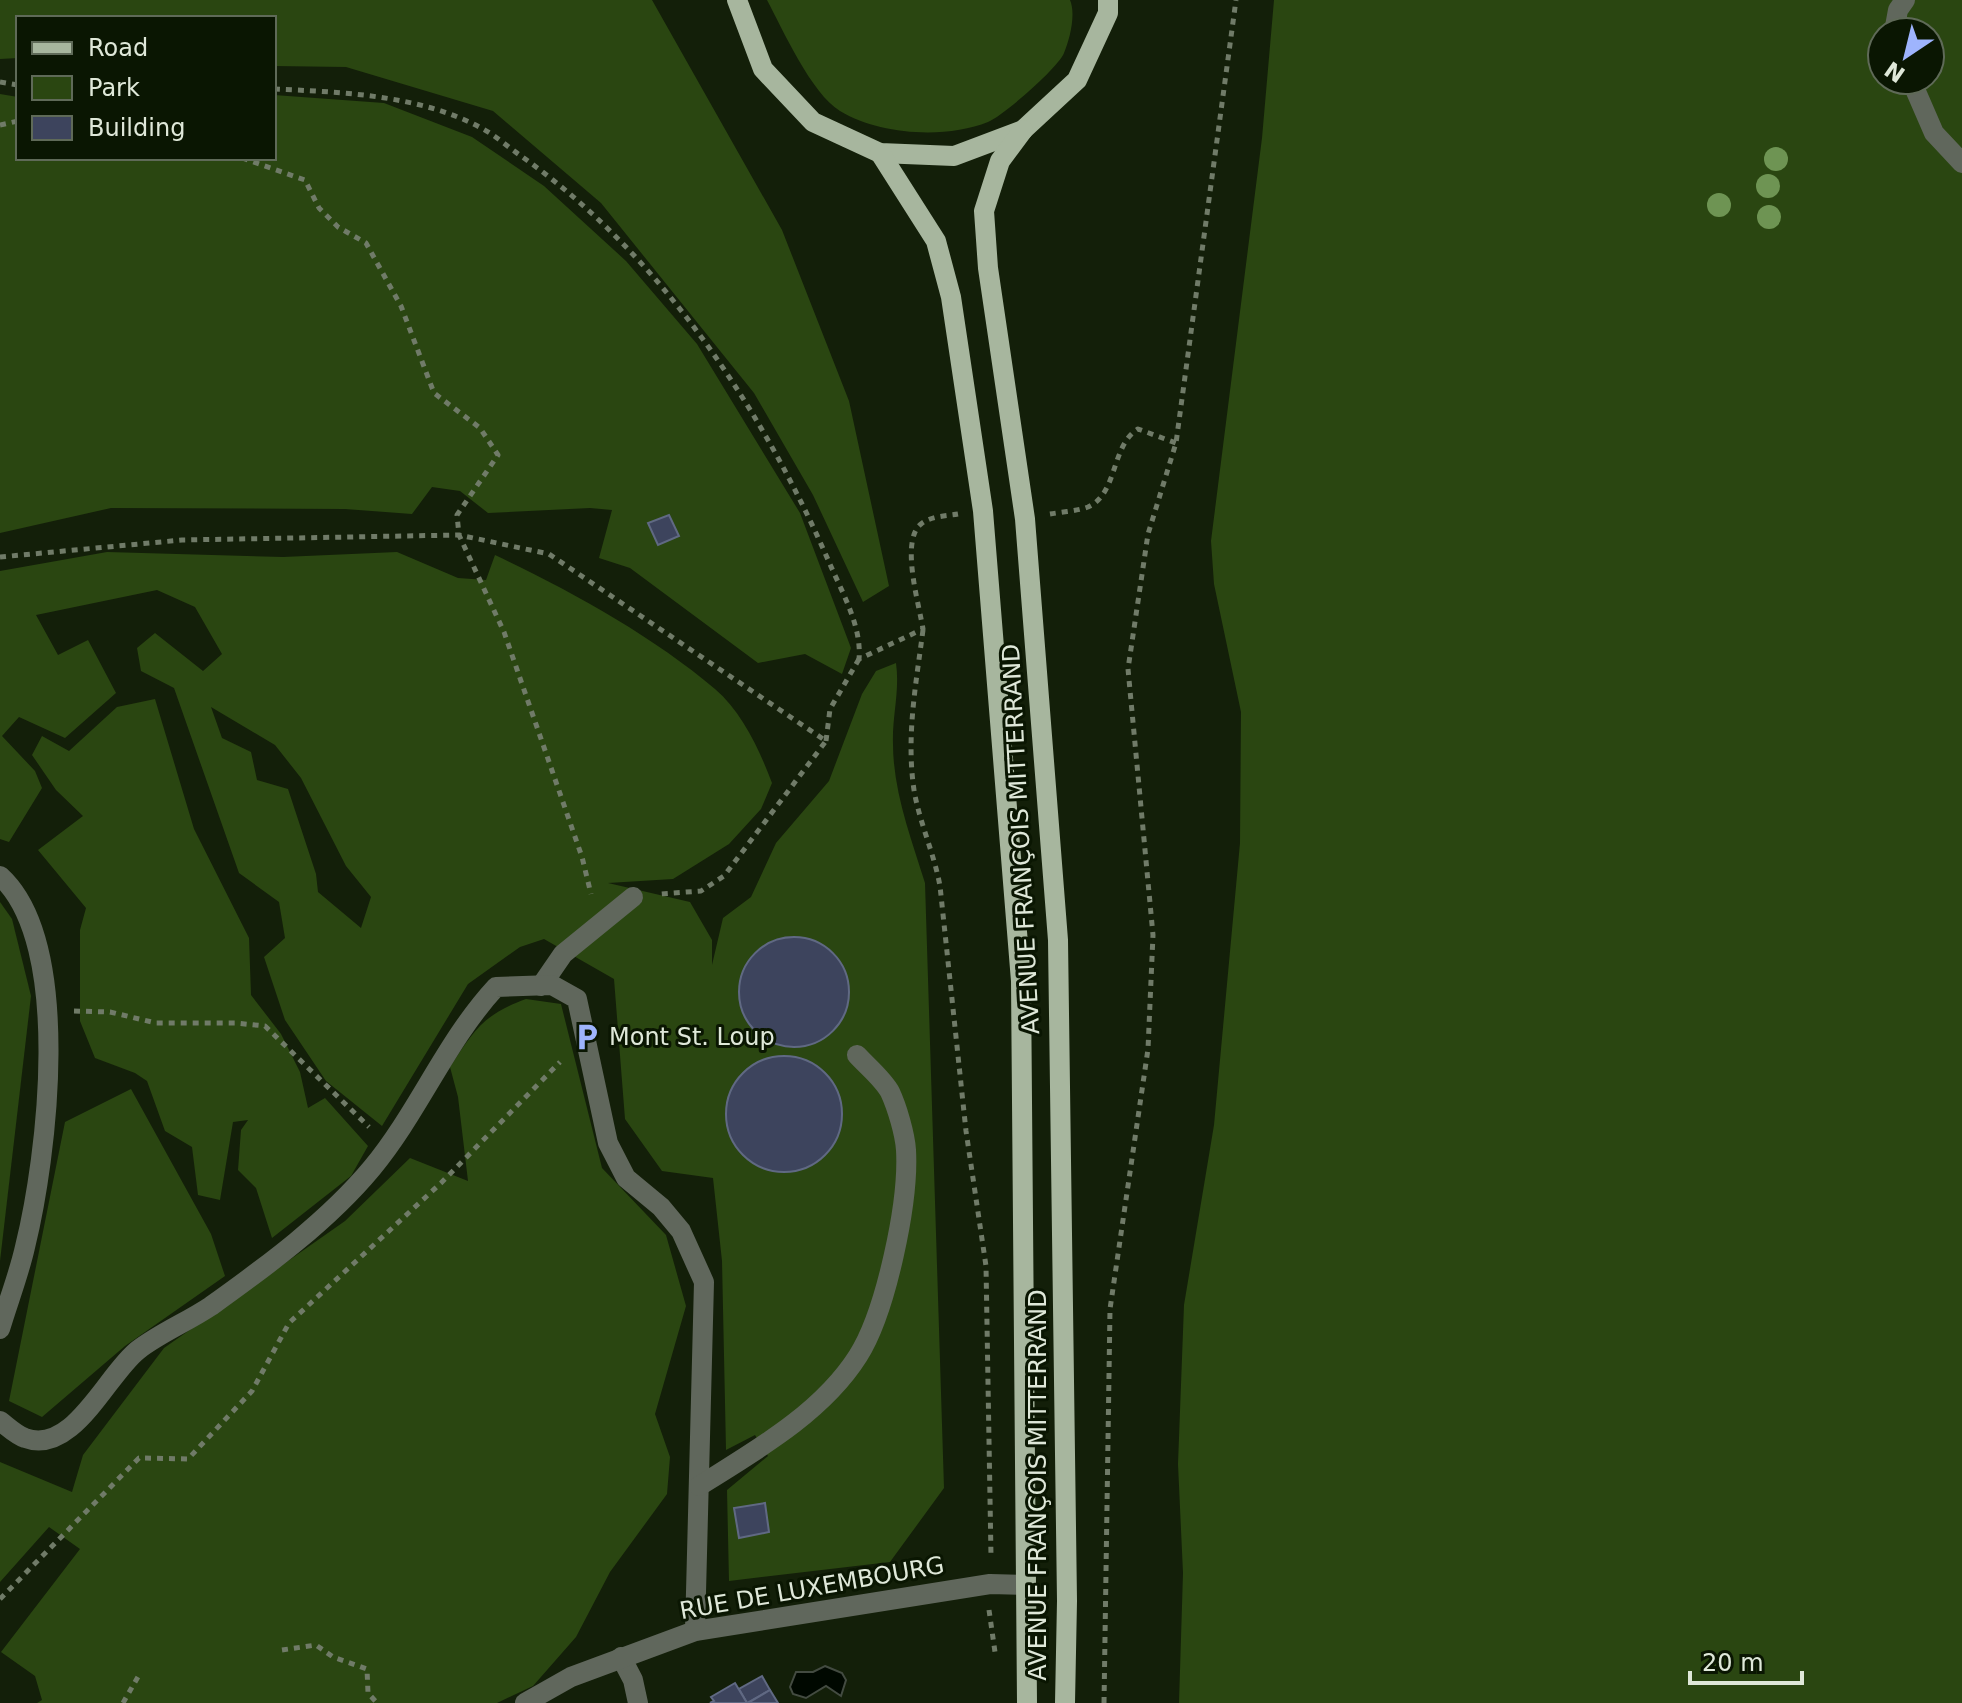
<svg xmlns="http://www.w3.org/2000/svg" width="1962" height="1703" viewBox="0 0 1962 1703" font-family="'DejaVu Sans',sans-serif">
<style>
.green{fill:#2a4611;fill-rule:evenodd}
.water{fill:#000800;stroke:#434b41;stroke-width:2}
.building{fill:#3d445d;stroke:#606983;stroke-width:2}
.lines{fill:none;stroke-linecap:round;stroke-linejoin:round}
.path{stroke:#707b68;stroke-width:5;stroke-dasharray:6 6;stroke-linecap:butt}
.minor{stroke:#60675c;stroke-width:20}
.major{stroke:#a7b69e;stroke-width:20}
.tree{fill:#6e9453}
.labels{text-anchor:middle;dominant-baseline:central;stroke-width:6;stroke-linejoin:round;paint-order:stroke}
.street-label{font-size:24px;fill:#dfe8d9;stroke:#0a1602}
.poi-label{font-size:24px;fill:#dfe8d9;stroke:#0a1602;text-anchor:start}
</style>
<rect width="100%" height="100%" fill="#131f09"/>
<g class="green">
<path d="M0,0H652L782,230L849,401L889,586L863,602L813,495L754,393L601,203L493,111L346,67L274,66V18H18V58L0,59Z"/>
<path d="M767,0H1070C1076,14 1070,39 1064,53C1058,68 1004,115 988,122C946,139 879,135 840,111C811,93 783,30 767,0Z"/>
<path d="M1274,0H1962V1703H1179L1183,1573L1178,1464L1184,1305L1214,1125L1240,843L1241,712L1214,584L1211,541L1262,138ZM1882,32H1930V80H1882Z"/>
<path d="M0,94L18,97V158H274V95L384,103L472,137L544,186L626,261L697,344L800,513L851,648L842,674L805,654L758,663L630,568L599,558L612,510L590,508L488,513L460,491L432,487L412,514L345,509L111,508L0,533Z"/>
<path d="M107,552L283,557L397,552L458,578L486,580L495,555C569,590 653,636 715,689C742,712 760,751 772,783L761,809L729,844L673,879L608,883L690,902L712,940V965L723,918L751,897L776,843L829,781L862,694L876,671L896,663C900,691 892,716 893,744C893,791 911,838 925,883L944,1488L890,1562L729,1581L727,1490L768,1456L755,1435L726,1450L722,1261L713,1178L662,1171L625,1119L614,979L544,939L520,947L468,984L382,1126L326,1081L285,1020L264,957L285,938L279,902L239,873L174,688L141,671L137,648L155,633L203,671L222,654L195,607L157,590L36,615L58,655L88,640L116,693L65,738L19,717L2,736L35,771L42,788L9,842L0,839V571ZM211,707L275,745L301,778L346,866L371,897L361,928L318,892L316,874L288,789L257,780L251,752L222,738Z"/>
<path d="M155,699L194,829L249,938L251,995L281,1034L300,1072L308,1108L325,1098L368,1146L351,1176L272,1238L256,1188L238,1170L241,1130L248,1120L233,1122L220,1200L198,1195L192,1147L165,1131L147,1081L135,1073L95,1058L80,1021V930L86,908L38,850L83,816L56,790L32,755L42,736L69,751L117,707Z"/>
<path d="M0,902L12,919L31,996L0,1261Z"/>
<path d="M526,999L561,1004L602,1168L666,1235L686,1306L655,1414L670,1457L667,1494L610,1572L576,1637L533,1686L497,1703H37L42,1700L35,1676L1,1652L80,1549L49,1527L0,1582V1462L72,1492L83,1455L164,1348L345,1221L410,1158L468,1181L458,1097L450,1067C474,1030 484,1014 526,999Z"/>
<path d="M131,1089L211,1234L225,1276L125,1346L42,1417L9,1401L65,1122Z"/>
</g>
<path class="water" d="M825,1666L842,1673L846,1680L841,1696L826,1686L806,1698L793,1694L790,1687L796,1672H813Z"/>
<g class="building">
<path d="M669,515L679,536L658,545L648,523Z"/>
<circle cx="794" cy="992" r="55"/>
<circle cx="784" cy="1114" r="58"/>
<path d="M765,1503L769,1532L739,1538L734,1508Z"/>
<path d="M762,1676L770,1690L747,1703L739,1689Z"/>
<path d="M735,1683L747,1703H710L714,1701L711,1697Z"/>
<path d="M770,1690L778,1703H748Z"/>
</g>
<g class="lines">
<g class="path">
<path d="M0,82L18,85"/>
<path d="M274,89C341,92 421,95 481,128C495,135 508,147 521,156C660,254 762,408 829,562C842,592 862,627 859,659L923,629C919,604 900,541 921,524C931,516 946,516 958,514"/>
<path d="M0,125L18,121"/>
<path d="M242,158L305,180L319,208L338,227L366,243L401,306L434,393L480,428L498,455L457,515L459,535L504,632L582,857L591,894"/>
<path d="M1050,514C1062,512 1077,511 1088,507C1118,494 1111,445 1138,429L1176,443"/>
<path d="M0,557L182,540L459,535L549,554L826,741L724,876L701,891L660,894"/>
<path d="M923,630C916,684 906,736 914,790C919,821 934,853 940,886L966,1131L986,1266L991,1556"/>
<path d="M826,741L830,709L859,659"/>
<path d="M74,1011L110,1012L156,1023H235L265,1026L369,1127"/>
<path d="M0,1599L139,1458L188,1459L252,1391L289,1323L441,1183L560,1062"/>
<path d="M989,1610L995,1652"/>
<path d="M282,1650L316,1645L333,1657L367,1669L368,1693L377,1703"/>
<path d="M123,1703L139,1675"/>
<path d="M1104,1703L1110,1309L1148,1049L1153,935L1128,669L1148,534L1176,443L1236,0"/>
</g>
<g class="minor">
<path d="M1894,32L1898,10L1905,0"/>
<path d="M1911,80L1934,133L1962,163"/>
<path d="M0,876C74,943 47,1158 25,1247C19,1274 8,1302 0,1329"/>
<path d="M541,986L563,954L633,897"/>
<path d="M0,1421C7,1426 16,1435 25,1438C73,1456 107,1374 138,1350C160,1333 187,1322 211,1306C267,1266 328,1221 372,1168C419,1111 446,1041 496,987L552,985L577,999L608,1143L626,1178L661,1207L681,1231L704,1282L695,1631"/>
<path d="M699,1486C755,1451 822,1413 858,1356C886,1312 909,1202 906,1150C905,1134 897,1107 890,1092C883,1079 867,1066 857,1055"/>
<path d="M621,1657L633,1680L638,1703"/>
<path d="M525,1703L571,1677L695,1631L990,1584L1026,1585"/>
</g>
<g class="major">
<path d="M737,0L763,69L813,122L880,153L954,156L1023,130L1077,80L1108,13V0"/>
<path d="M1023,130L1000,161L984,211L988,268L1025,519L1058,940L1067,1601L1065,1703"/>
<path d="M880,153L936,241L951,297L983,511L1021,981L1027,1703"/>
</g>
</g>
<g class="tree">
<circle cx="1776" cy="159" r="12"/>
<circle cx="1768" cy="186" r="12"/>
<circle cx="1719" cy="205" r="12"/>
<circle cx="1769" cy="217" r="12"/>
</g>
<defs>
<symbol id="parking-bare" viewBox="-9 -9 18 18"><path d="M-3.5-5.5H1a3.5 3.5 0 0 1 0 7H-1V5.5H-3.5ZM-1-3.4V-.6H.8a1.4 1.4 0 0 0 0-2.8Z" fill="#9eb4fd" stroke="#0a1602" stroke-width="2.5" paint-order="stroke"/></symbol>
</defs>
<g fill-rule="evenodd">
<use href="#parking-bare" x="567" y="1017" width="40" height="40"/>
</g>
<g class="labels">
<g class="street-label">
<text transform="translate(1021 839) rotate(-93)">AVENUE FRANÇOIS MITTERRAND</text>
<text transform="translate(1038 1485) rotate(-90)">AVENUE FRANÇOIS MITTERRAND</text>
<text transform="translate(812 1588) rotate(-10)">RUE DE LUXEMBOURG</text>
</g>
<g class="poi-label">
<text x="609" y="1037">Mont St. Loup</text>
</g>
</g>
<rect x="16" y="16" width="260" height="144" fill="#0a1602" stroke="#5f6a58" stroke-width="2"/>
<rect x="32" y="42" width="40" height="12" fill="#a7b69e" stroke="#5f6a58" stroke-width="2"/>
<text x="88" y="56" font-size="24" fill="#dfe8d9">Road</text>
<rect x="32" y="76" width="40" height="24" fill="#2a4611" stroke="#5f6a58" stroke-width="2"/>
<text x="88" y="96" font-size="24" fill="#dfe8d9">Park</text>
<rect x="32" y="116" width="40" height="24" fill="#3d445d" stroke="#5f6a58" stroke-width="2"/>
<text x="88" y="136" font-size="24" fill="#dfe8d9">Building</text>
<g transform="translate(1906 56) rotate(215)"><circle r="38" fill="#0a1602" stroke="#5f6a58" stroke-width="2"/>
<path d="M0-6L14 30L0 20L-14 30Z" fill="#9eb4fd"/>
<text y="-12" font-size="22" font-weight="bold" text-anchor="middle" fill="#dfe8d9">N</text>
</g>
<path d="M1690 1671v12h112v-12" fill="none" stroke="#dfe8d9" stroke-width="4"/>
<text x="1702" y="1671" font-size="24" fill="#dfe8d9" stroke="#0a1602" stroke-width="6" paint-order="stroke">20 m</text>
</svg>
